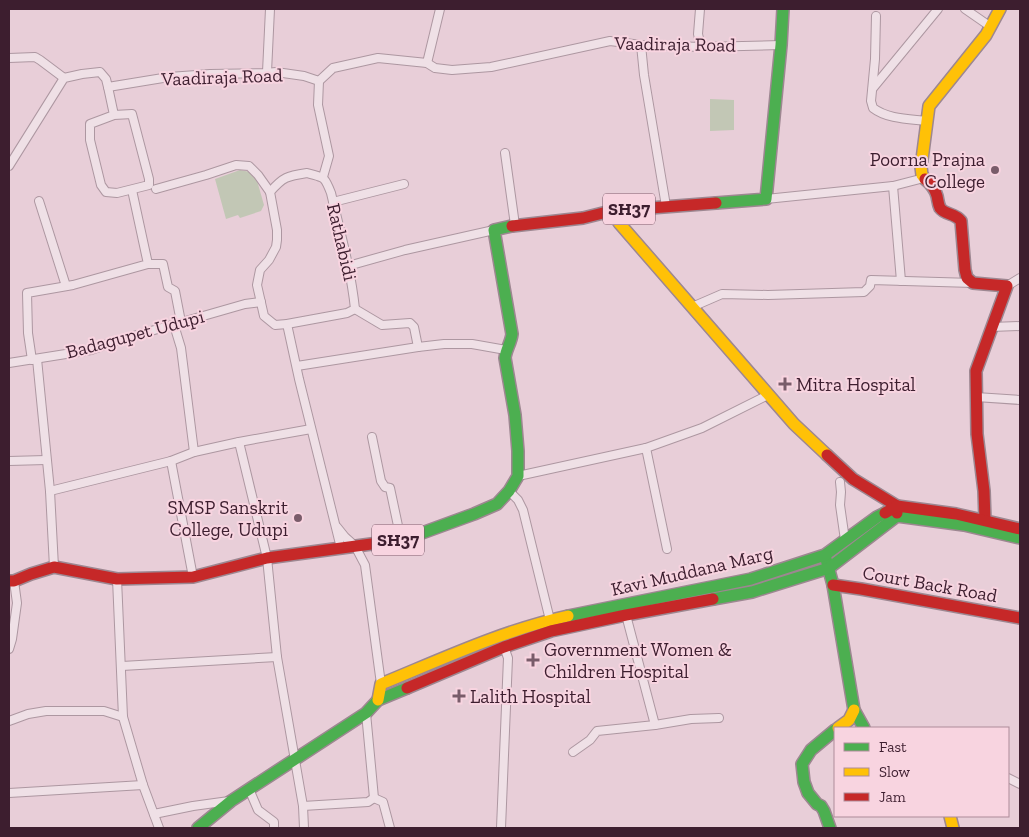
<svg xmlns="http://www.w3.org/2000/svg" width="1029" height="837" viewBox="0 0 1029 837" font-family="'Zilla Slab',serif">
<style>
.water{fill:#c2c7b5}
.lines{fill:none;stroke-linecap:round;stroke-linejoin:round}
.street-casing{stroke:#ad97a1;stroke-width:10}
.fast-casing{stroke:#9d8791;stroke-width:14}
.slow-casing{stroke:#9d8791;stroke-width:14}
.jam-casing{stroke:#9d8791;stroke-width:14}
.street{stroke:#efe0e6;stroke-width:8}
.fast{stroke:#4caf50;stroke-width:11}
.slow{stroke:#ffc107;stroke-width:11}
.jam{stroke:#c62828;stroke-width:11}
.poi-dot{fill:#795c6a;stroke:#f8d4e0;stroke-width:2}
.labels{text-anchor:middle;dominant-baseline:central;stroke-width:4;stroke-linejoin:round;paint-order:stroke}
.shield{fill:#f8d4e0;stroke:#755564;stroke-width:1}
.shield-label{font-size:18px;font-weight:bold;fill:#3d1e2f}
.street-label{font-size:19px;fill:#3d1e2f;stroke:#f8d4e0}
.poi-label{font-size:19px;fill:#3d1e2f;stroke:#f8d4e0;text-anchor:start}
</style>
<rect width="100%" height="100%" fill="#e8ced8"/>
<g class="water">
<path d="M710,99L734,100V130L710,131Z"/>
<path d="M240,170L250,172L256,177L264,205L261,211L240,218L238,215L226,219L215,179Z"/>
</g>
<g class="lines">
<defs>
<g id="street">
<path d="M700,9L698,34L701,47"/>
<path d="M965,9L991,27"/>
<path d="M876,16L875,59L871,101L873,108C887,119 910,119 926,121"/>
<path d="M641,45L644,75L666,206"/>
<path d="M9,58L35,57L40,60L64,78"/>
<path d="M427,63L440,9"/>
<path d="M267,72L270,9"/>
<path d="M319,81L333,68L378,58L427,63L435,68L452,70L491,67L610,41L641,45L701,47L781,45"/>
<path d="M319,81L318,105L329,156L323,177"/>
<path d="M108,87L114,115L90,124V140L101,185L106,192L117,193L149,185V179L132,114L114,115"/>
<path d="M873,88L938,9"/>
<path d="M505,153L515,225"/>
<path d="M9,166L64,78L82,74L100,72L106,79L108,87L169,77L210,74L265,73L276,72L304,76L319,81"/>
<path d="M307,173C324,178 324,175 331,193C340,231 351,270 355,309L347,313L287,324L275,325L264,316L257,285L260,270L269,260L276,247L277,240V230L270,192C283,177 287,176 307,173Z"/>
<path d="M893,186L901,281"/>
<path d="M156,189L206,175L236,165L249,166L258,175L270,192"/>
<path d="M766,199L893,186L924,178"/>
<path d="M39,201L66,286"/>
<path d="M333,202L404,184"/>
<path d="M148,264H163L168,287L175,291L181,322"/>
<path d="M348,266L405,250L494,230"/>
<path d="M1007,286L1020,278"/>
<path d="M692,307L722,294L768,295L864,292L870,286L871,280L973,283"/>
<path d="M355,309L382,325L410,323L414,327L418,347"/>
<path d="M287,324L299,379L341,548"/>
<path d="M174,325L181,348L194,452"/>
<path d="M991,327L1020,326"/>
<path d="M37,359L50,491L54,567"/>
<path d="M32,360L28,333L27,293L73,285L148,264L132,190"/>
<path d="M9,363L91,350L116,341L245,304L261,302"/>
<path d="M297,366L418,347L444,344H472L506,350"/>
<path d="M976,397L1020,400"/>
<path d="M372,437L381,481L385,487L390,488L401,540"/>
<path d="M239,442L267,558L277,657L303,806L304,828"/>
<path d="M646,448L667,549"/>
<path d="M9,461L46,460"/>
<path d="M171,461L193,577"/>
<path d="M518,476L646,448L702,428L768,395"/>
<path d="M840,482L841,492L840,505L845,540"/>
<path d="M50,491L171,461L194,452L239,442L311,429"/>
<path d="M509,491L518,500L523,510L550,620"/>
<path d="M337,527L345,537L355,546L365,565L381,684"/>
<path d="M117,579L123,717L143,785L159,828"/>
<path d="M626,615L655,725"/>
<path d="M9,649L12,639L17,603L14,581"/>
<path d="M122,666L277,657"/>
<path d="M366,713L374,798"/>
<path d="M9,721L28,714L46,711H104L123,717"/>
<path d="M573,752L590,740L597,731L655,725L691,719L719,718"/>
<path d="M1008,778L1020,784"/>
<path d="M249,789L258,810L274,822V828"/>
<path d="M9,793L143,785"/>
<path d="M374,798L383,802L390,828"/>
<path d="M303,806L368,802L374,798"/>
<path d="M154,814L193,806L229,801"/>
<path d="M501,828L508,658L504,647"/>
</g>
<g id="fast">
<path d="M716,203L766,199L781,45L783,9"/>
<path d="M411,537L474,514L497,504L509,491L518,476V451L515,415L505,358C506,349 511,343 512,334L494,230L512,226"/>
<path d="M826,559L833,585L854,710L864,728"/>
<path d="M713,599L752,592L829,568L897,516L964,525L1020,538"/>
<path d="M568,616L751,579L825,555L877,517L885,513"/>
<path d="M198,828L231,801L366,713L378,700L407,688"/>
<path d="M830,828L824,811L821,806L817,804L808,793L804,782L802,764L811,750L835,730"/>
</g>
<g id="slow">
<path d="M925,179L922,175L921,167L929,106L986,35L1000,9"/>
<path d="M611,211L620,224L794,424L827,455"/>
<path d="M378,700L381,684C442,659 504,630 568,616"/>
<path d="M838,728L849,720L854,710"/>
<path d="M950,816L953,828"/>
</g>
<g id="jam">
<path d="M925,179C931,184 935,188 937,196C938,200 938,204 940,208C945,215 955,213 961,221L965,270L967,278L973,283L1007,286L976,371L977,434L984,491L985,520"/>
<path d="M512,226L583,218L611,211L716,203"/>
<path d="M827,455L853,479L897,506V513"/>
<path d="M885,513L897,506L956,514L1020,529"/>
<path d="M9,581H14L31,574L54,567L117,579L193,577L267,558L401,540L411,537"/>
<path d="M833,585L861,589L1020,618"/>
<path d="M407,688L504,647L551,631L626,615L713,599"/>
</g>
</defs>
<use href="#street" class="street-casing"/>
<use href="#fast" class="fast-casing"/>
<use href="#slow" class="slow-casing"/>
<use href="#jam" class="jam-casing"/>
<use href="#street" class="street"/>
<use href="#fast" class="fast"/>
<use href="#slow" class="slow"/>
<use href="#jam" class="jam"/>
</g>
<g class="poi-dot">
<circle cx="995" cy="170" r="5"/>
<path d="M782.5 376.5h5v5h5v5h-5v5h-5v-5h-5v-5h5z"/>
<circle cx="298" cy="518" r="5"/>
<path d="M530.5 652.5h5v5h5v5h-5v5h-5v-5h-5v-5h5z"/>
<path d="M456.5 688.5h5v5h5v5h-5v5h-5v-5h-5v-5h5z"/>
</g>
<g class="labels">
<g class="shield">
<rect x="603" y="193.5" width="52" height="31" rx="4"/>
<rect x="372" y="524.5" width="52" height="31" rx="4"/>
</g>
<g class="shield-label">
<text x="629" y="209">SH37</text>
<text x="398" y="540">SH37</text>
</g>
<g class="street-label">
<text transform="translate(675 44) rotate(1)">Vaadiraja Road</text>
<text transform="translate(222 77) rotate(-2)">Vaadiraja Road</text>
<text transform="translate(342 242) rotate(77)">Rathabidi</text>
<text transform="translate(135 334) rotate(-15)">Badagupet Udupi</text>
<text transform="translate(692 571) rotate(-13)">Kavi Muddana Marg</text>
<text transform="translate(930 584) rotate(10)">Court Back Road</text>
</g>
<g class="poi-label">
<text x="985" y="159" text-anchor="end">Poorna Prajna<tspan x="985" dy="22">College</tspan></text>
<text x="796" y="384">Mitra Hospital</text>
<text x="288" y="507" text-anchor="end">SMSP Sanskrit<tspan x="288" dy="22">College, Udupi</tspan></text>
<text x="544" y="649">Government Women &amp;<tspan x="544" dy="22">Children Hospital</tspan></text>
<text x="470" y="696">Lalith Hospital</text>
</g>
</g>
<rect width="1029" height="837" fill="none" stroke="#3d1e2f" stroke-width="20"/>
<rect x="834" y="727" width="175" height="90" fill="#f8d4e0" stroke="#ad8b99"/>
<rect x="844" y="743" width="25" height="8" fill="#4caf50" stroke="#ad8b99"/>
<text x="879" y="752" font-size="15" fill="#3d1e2f">Fast</text>
<rect x="844" y="768" width="25" height="8" fill="#ffc107" stroke="#ad8b99"/>
<text x="879" y="777" font-size="15" fill="#3d1e2f">Slow</text>
<rect x="844" y="793" width="25" height="8" fill="#c62828" stroke="#ad8b99"/>
<text x="879" y="802" font-size="15" fill="#3d1e2f">Jam</text>
</svg>
